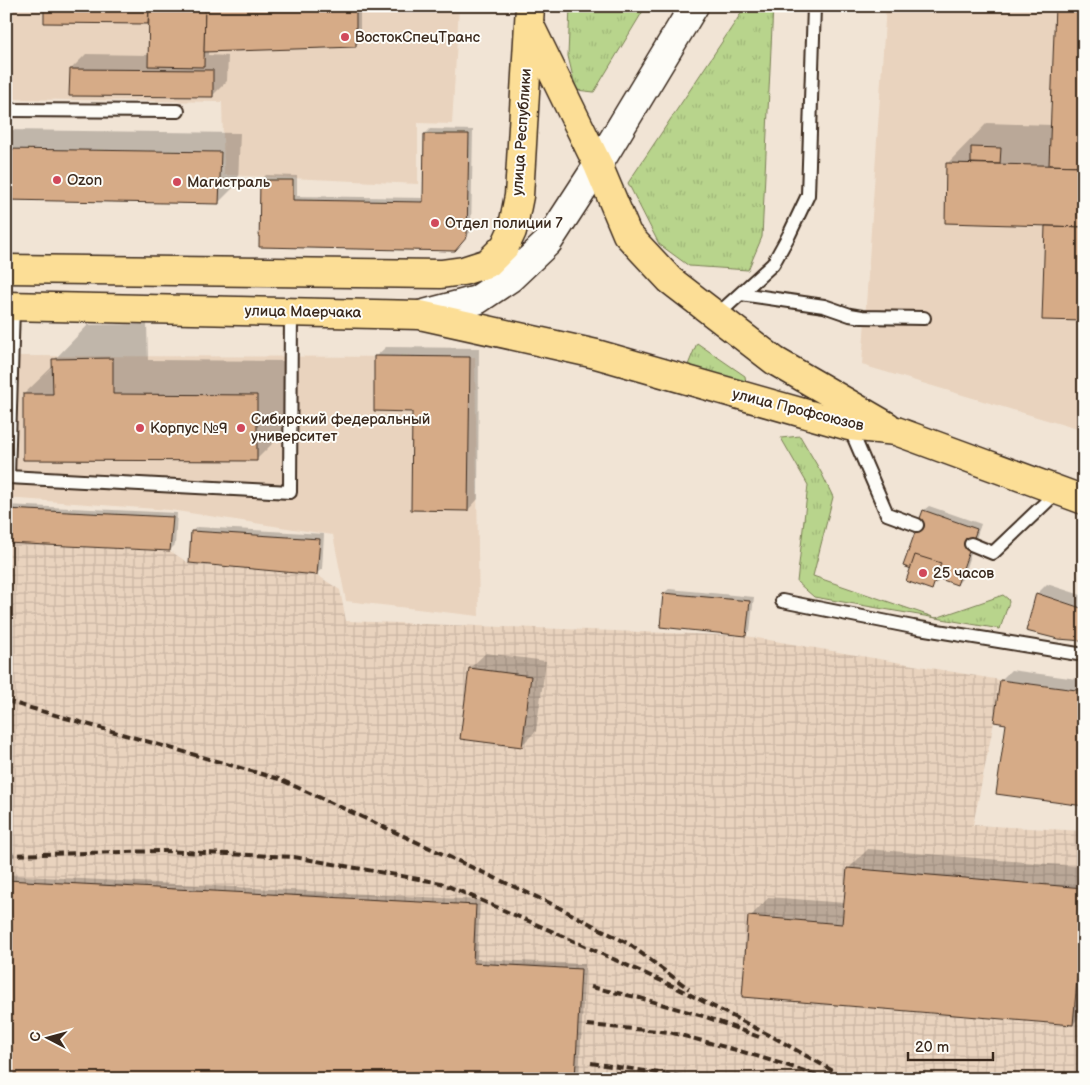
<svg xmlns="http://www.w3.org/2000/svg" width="1090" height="1085" viewBox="0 0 1090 1085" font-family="'Balsamiq Sans',sans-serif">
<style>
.built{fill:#e9d3be}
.industrial{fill:url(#industrial-grid)}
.grass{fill:url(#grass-tufts);stroke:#7a7f55}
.shadow{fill:#0003}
.building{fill:#d6ab87;stroke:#3b2a1e}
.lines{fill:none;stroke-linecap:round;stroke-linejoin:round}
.lane-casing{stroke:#3b2a1e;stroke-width:16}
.secondary-casing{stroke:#3b2a1e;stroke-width:31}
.primary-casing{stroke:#3b2a1e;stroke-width:31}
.lane{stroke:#fdfcf7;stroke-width:12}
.secondary{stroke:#fdfcf7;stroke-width:28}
.primary{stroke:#fcde96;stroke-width:28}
.rail{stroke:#3b2a1e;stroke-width:4;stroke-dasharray:8 4;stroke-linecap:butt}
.poi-dot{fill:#d1495b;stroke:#fdfcf7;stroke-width:2}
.labels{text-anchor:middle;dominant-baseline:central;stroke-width:4;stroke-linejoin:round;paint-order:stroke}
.poi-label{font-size:15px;fill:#3b2a1e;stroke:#fdfcf7;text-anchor:start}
.street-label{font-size:15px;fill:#3b2a1e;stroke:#fdfcf7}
</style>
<defs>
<pattern id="industrial-grid" width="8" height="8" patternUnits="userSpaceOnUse" patternTransform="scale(1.25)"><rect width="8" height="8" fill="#e9d3be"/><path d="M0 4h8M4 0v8" fill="none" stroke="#c9b5a3"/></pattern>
<pattern id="grass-tufts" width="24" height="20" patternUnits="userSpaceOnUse" patternTransform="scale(1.25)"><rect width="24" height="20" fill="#b8d48c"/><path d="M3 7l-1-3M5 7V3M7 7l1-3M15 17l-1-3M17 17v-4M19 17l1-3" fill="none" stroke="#9fb678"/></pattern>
</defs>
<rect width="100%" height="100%" fill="#f1e4d5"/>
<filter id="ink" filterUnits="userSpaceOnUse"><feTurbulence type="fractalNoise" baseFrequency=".02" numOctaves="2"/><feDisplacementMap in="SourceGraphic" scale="10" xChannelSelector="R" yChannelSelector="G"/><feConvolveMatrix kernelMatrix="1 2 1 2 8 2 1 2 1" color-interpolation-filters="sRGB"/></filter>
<g filter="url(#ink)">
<g class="built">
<path d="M6,6H459L452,124L418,123V184L224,175L222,102L6,99Z"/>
<path d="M886,6H1084V431L862,365Z"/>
<path d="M6,356L475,357L479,616L346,601L333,535L170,510L6,498Z"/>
</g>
<path class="industrial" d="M6,543L170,551L189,563L317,575L340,590L346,621L746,636L1000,680L994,722L973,825L1084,831V1007L1082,1029H1084V1079H6Z"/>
<g class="grass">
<path d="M570,6H646L594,92L576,90L568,56Z"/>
<path d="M746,6H773L762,237L748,270L689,266L659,244L628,183Z"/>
<path d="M697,343L745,376L746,383L688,365Z"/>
<path d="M800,436L821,472L833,497L813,576L936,618L1003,595L1008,599L1009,602L1000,629L814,597L797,582L808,485L781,438Z"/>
</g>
<g class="shadow">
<path d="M45,6H360V41L355,46L208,51V55L228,56L227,81L212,96L71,69L86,54L149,55L150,21L148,23Z"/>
<path d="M1084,6V320L1047,226L1048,225L948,163L987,123L1052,125Z"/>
<path d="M430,129L473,130L471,231L460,245L260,246L261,180L266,175L297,176V196L424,198L425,134Z"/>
<path d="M6,130L240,133L238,183L218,203L6,198Z"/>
<path d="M147,324L148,360L292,361L291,425L256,460L24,394L54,365V360L88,325Z"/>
<path d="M386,347L479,348L478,499L468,510L413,410L375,357Z"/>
<path d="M6,505L177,513L175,545L170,550L6,541Z"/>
<path d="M929,506L981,524L962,579L957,584L942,578L931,588L924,510Z"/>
<path d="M197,527L324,534L322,569L317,573L192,531Z"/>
<path d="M1047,584L1084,596V640L1037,594Z"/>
<path d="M669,589L754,597L750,630L745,634L664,593Z"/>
<path d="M486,653L546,661L536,731L521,746L470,668Z"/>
<path d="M1011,670L1084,680V805L1007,723L996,721L1001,680Z"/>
<path d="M868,849L1084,867V1013L1073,1024L750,917L769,897L845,903L848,869Z"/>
<path d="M6,875L480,900L477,959L585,964L579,1079H6Z"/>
</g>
<g class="building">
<path d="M44,6H149L148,24L44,23Z"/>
<path d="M149,6H205L204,67L148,66Z"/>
<path d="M205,6H356V47L204,52Z"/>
<path d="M1055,6H1084V166L1049,165Z"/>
<path d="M70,69L213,70V97L69,96Z"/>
<path d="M424,134H469L467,237L455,251L259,247L260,180H293V200L423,202Z"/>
<path d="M971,147L1001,148L1000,164L971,163Z"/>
<path d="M6,149L221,152L219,204L6,200Z"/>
<path d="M946,163L1084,166V227L945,223Z"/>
<path d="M1045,226L1084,227V321L1042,320Z"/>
<path d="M374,356L470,357L468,511L411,510L412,412L374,411Z"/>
<path d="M113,358V394L257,395V461L23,460V394H53L52,359Z"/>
<path d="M6,509L173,517L170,551L6,543Z"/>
<path d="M923,510L977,529L957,585L903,566Z"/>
<path d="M191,531L320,539L317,575L189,563Z"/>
<path d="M915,555L941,563L932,590L906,581Z"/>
<path d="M663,593L750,601L746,636L660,627Z"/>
<path d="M1036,593L1084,609V641L1058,639L1026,631Z"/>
<path d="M469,668L531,676L522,747L460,739Z"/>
<path d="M1000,680L1084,691V806L996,794L1006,724L994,722Z"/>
<path d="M847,868L1084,888V902L1073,1025L742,997L748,916L842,924Z"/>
<path d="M6,880L476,905L473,963L581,969L575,1079H6Z"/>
</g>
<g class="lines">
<defs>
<g id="lane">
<path d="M6,110L178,111"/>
<path d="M741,294L824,306L850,315L862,317L924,318"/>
<path d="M13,306L8,477L290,492L291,311"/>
<path d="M716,316L773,264L789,235L808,195L814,6"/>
<path d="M849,426L887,514L917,525"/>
<path d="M971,544L993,553L1058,491"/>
<path d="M782,601L913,627L1084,655"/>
</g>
<path id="secondary" d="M420,315L477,300L510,278L548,242L598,165L694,6"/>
<g id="primary">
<path d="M530,26L598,165L627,234L670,280L775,361L887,426"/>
<path d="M6,269L441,274L463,271L488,263L505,246L512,231L519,196L530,6"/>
<path d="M6,306L420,315L596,354L849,426L896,431L1084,500"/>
</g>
</defs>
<use href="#lane" class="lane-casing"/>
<use href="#secondary" class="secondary-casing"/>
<use href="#primary" class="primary-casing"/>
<use href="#lane" class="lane"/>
<use href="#secondary" class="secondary"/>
<use href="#primary" class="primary"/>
<g class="rail">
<path d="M6,701L279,779L554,905L629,944L689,989"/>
<path d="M6,855L162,851L294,857L441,883L556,933L677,988L775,1038L847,1079"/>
<path d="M591,987L640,998L706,1017L759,1037"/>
<path d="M587,1025L669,1032L740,1051L831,1079"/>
<path d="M591,1063L700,1079"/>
</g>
</g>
</g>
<g class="poi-dot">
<circle cx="345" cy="37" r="5"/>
<circle cx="57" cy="180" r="5"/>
<circle cx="177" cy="182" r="5"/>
<circle cx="435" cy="223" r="5"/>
<circle cx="140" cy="428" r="5"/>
<circle cx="241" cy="428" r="5"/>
<circle cx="923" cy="573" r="5"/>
</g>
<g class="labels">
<g class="poi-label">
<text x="355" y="37">ВостокСпецТранс</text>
<text x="67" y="180">Ozon</text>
<text x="187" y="182">Магистраль</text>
<text x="445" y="223">Отдел полиции 7</text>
<text x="251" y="419">Сибирский федеральный<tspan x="251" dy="17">университет</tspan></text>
<text x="150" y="428">Корпус №9</text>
<text x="933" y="573">25 часов</text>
</g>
<g class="street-label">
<text transform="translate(522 132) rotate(-86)">улица Республики</text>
<text transform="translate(303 312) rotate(1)">улица Маерчака</text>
<text transform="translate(798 410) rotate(14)">улица Профсоюзов</text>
</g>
</g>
<rect width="1090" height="1085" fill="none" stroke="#fdfcf7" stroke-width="25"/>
<rect x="12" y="12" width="1065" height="1060" fill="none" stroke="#3b2a1e" stroke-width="2" filter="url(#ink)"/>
<g transform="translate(48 1038) rotate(276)" stroke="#fdfcf7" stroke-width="4" paint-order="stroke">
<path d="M0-4L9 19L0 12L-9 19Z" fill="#3b2a1e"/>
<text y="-8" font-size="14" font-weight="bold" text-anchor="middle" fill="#3b2a1e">С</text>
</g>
<path d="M908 1052v8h85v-8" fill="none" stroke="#3b2a1e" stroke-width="2.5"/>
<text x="915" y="1052" font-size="15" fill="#3b2a1e" stroke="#fdfcf7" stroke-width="4" paint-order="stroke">20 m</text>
</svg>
